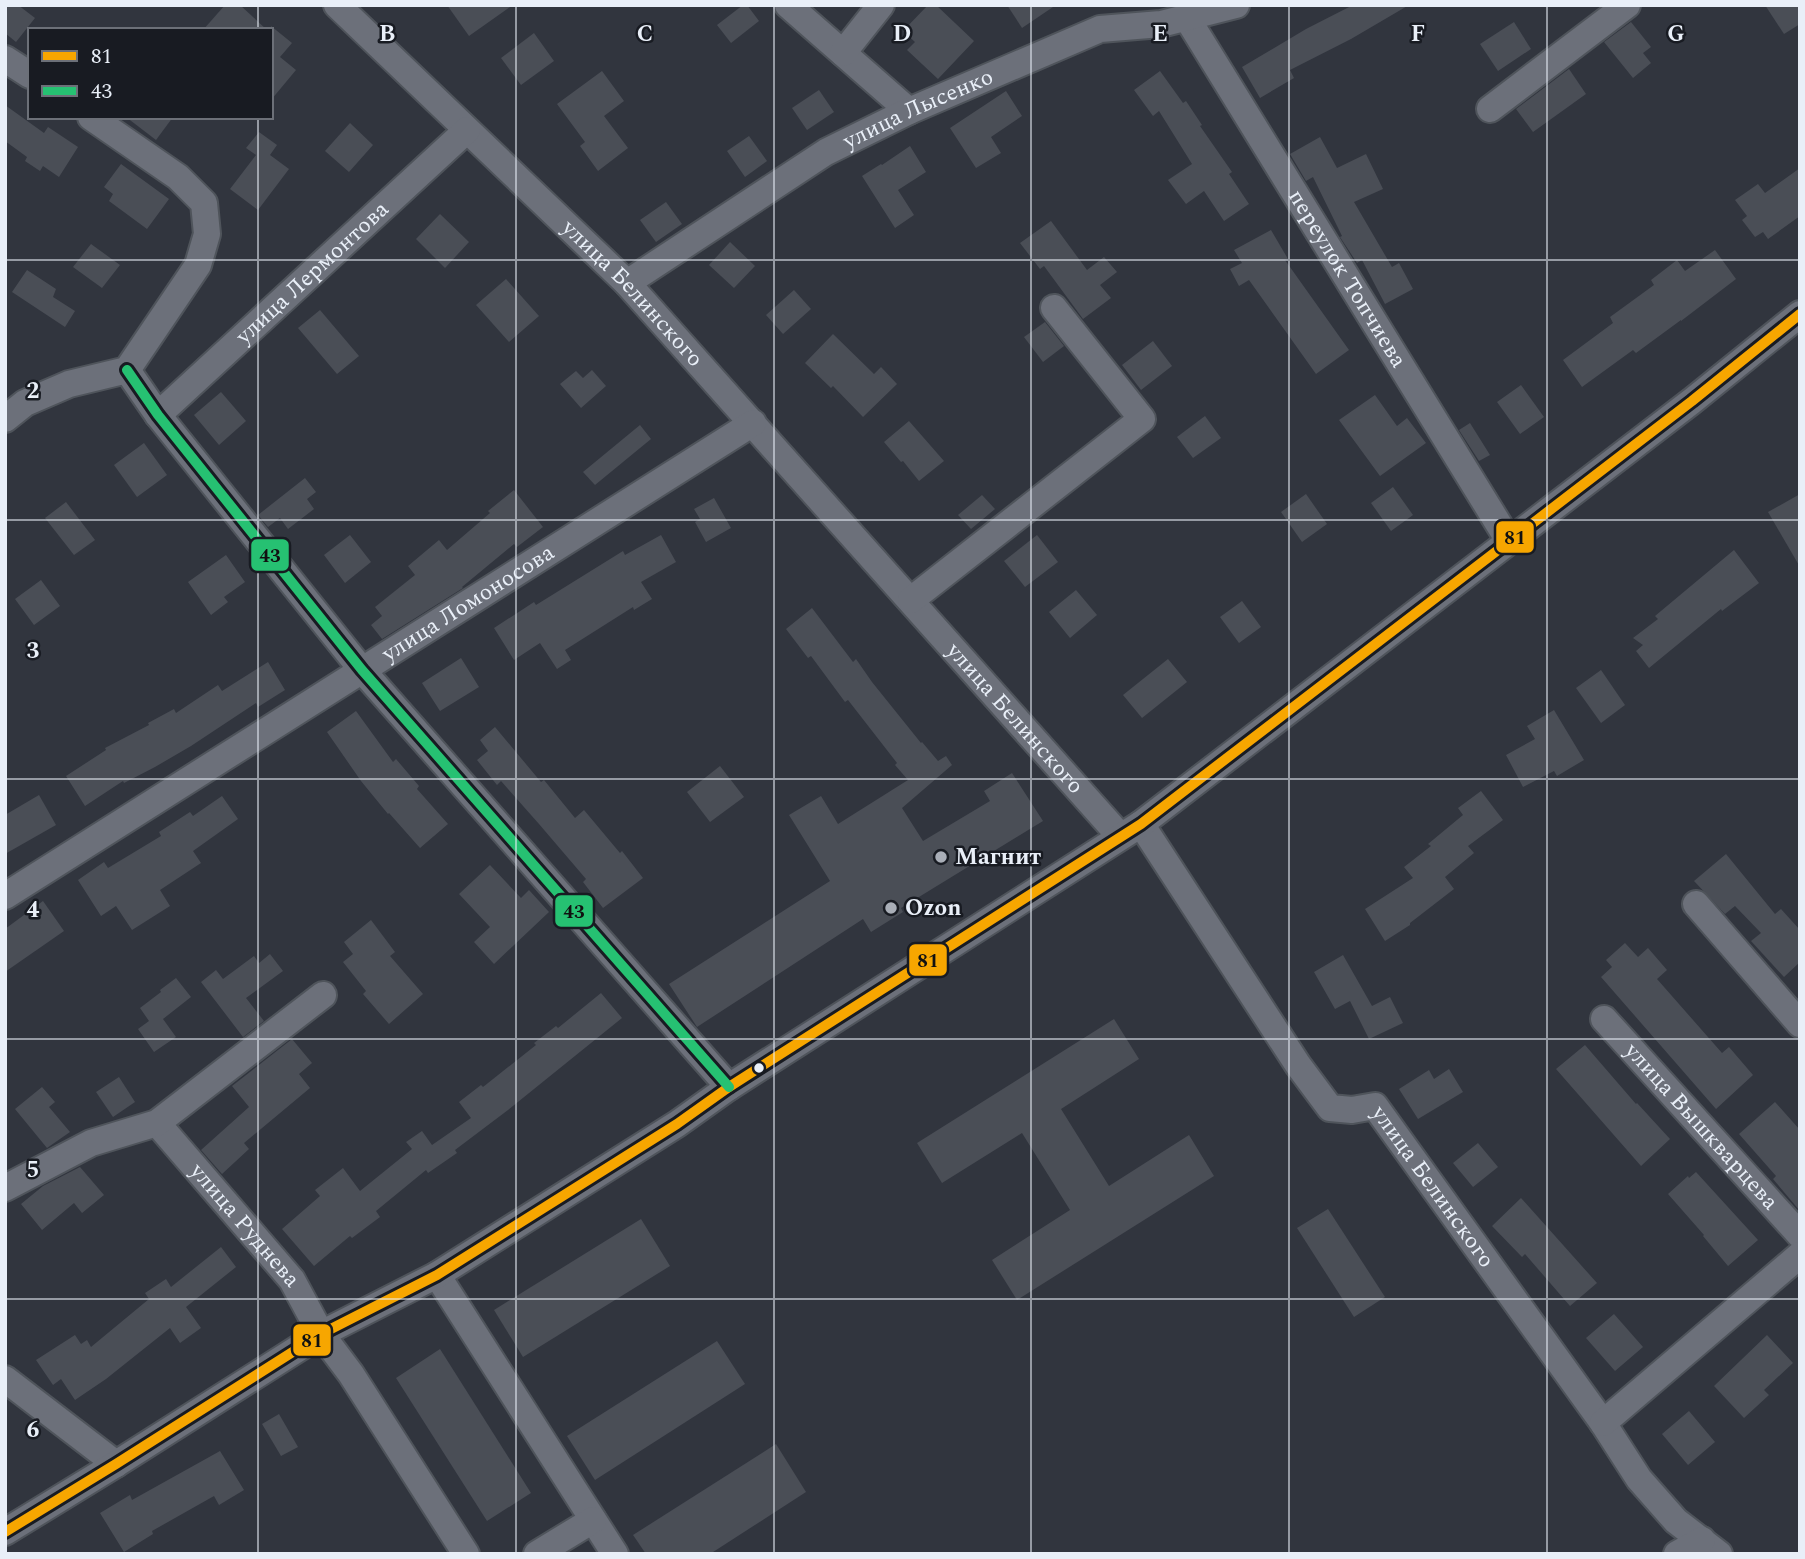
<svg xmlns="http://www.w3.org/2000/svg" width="1805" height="1559" viewBox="0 0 1805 1559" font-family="Spectral,serif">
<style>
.building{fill:#4a4e56}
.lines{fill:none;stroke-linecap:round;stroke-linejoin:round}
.minor-casing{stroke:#4f545b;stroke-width:30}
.minor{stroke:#6c707a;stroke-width:26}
.bus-1-casing{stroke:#181b22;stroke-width:16}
.bus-2-casing{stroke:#181b22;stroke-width:16}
.bus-1{stroke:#f7a600;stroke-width:10}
.bus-2{stroke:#26c172;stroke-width:10}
.grid{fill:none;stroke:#e9eff8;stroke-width:2;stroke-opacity:0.55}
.poi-dot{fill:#a9aeb7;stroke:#181b22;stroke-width:2.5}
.bus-dot{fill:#e9eff8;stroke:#181b22;stroke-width:2.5}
.labels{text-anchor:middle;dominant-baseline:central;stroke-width:5;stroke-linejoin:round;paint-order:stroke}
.street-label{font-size:23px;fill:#e9eff8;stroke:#181b22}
.poi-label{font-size:23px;font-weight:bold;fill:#e9eff8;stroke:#181b22;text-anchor:start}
.grid-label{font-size:23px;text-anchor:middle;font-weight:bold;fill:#e9eff8;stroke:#181b22;stroke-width:5;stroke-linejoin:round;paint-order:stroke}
.line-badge{stroke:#181b22;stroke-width:2.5}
.pale-badge-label{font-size:19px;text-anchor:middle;font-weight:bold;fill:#111}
</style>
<rect width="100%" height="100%" fill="#31353e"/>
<g class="building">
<path d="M5,5H18L35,18L16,42L5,33Z"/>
<path d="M225,5H240L267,30H203Z"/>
<path d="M447,5H513L469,36Z"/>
<path d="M743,5H747L759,21L731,43L717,25Z"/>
<path d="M928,5H936L974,41L938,79L907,50L915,42L903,31Z"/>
<path d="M1007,5H1056L1022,28Z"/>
<path d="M1353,5H1409L1351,39L1290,70L1294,78L1260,98L1242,67L1306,29Z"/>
<path d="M1765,5H1800V24L1784,34Z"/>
<path d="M1514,22L1531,49L1498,71L1480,44Z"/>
<path d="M1631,22L1651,47L1643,53L1651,63L1633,78L1604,42Z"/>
<path d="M271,26L292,43L280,57L296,70L271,100Z"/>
<path d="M534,33L554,61L521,85L501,58Z"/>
<path d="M1569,69L1586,94L1533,132L1516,109Z"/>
<path d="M602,71L624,101L604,116L628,148L598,171L580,146L585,142L557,104Z"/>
<path d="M1160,71L1183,103L1186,101L1202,125L1200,126L1232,172L1229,174L1249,204L1224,221L1204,191L1186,204L1168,180L1192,164L1159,111L1153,116L1134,90Z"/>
<path d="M819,90L834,112L807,130L792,108Z"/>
<path d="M1006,91L1022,116L991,137L1001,153L976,168L950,128Z"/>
<path d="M5,105L44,133L48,127L78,147L59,177L43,166L40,171L25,161L27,157L5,141Z"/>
<path d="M126,117H173L156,140Z"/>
<path d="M350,123L373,145L349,172L325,151Z"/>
<path d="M259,132L277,145L270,155L289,169L258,210L230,189L256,155L246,148Z"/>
<path d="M749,136L767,161L745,177L727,151Z"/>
<path d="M1320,137L1337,168L1366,154L1383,189L1354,202L1392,267L1399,263L1413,289L1385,304L1362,260L1357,263L1340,237L1342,236L1313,177L1306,181L1290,154Z"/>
<path d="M910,146L926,172L898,190L914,215L895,228L862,176L881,164L882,165Z"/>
<path d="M121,164L169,199L147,229L109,201L113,194L104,187Z"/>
<path d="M1800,168V216L1768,239L1763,232L1755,237L1742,220L1747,216L1735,200L1758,184L1765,193Z"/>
<path d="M666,202L682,224L656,242L640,220Z"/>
<path d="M440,214L469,242L445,268L416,239Z"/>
<path d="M1051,221L1087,270L1104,257L1117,272L1100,285L1111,298L1083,319L1044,266L1040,269L1020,243Z"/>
<path d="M1271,230L1288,259L1285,260L1349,350L1316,374L1249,280L1239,286L1230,269L1242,263L1234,250Z"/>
<path d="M730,242L755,266L734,288L709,265Z"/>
<path d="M91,244L120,265L102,288L73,267Z"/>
<path d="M1715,250L1736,279L1681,321V320L1636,353L1633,350L1582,387L1563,360L1613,323L1610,317L1654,285L1651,280L1677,260L1685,271Z"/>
<path d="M27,270L56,289L53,297L75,311L65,327L12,292Z"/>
<path d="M506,279L539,316L509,342L476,305Z"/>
<path d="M794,290L811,309L783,334L766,315Z"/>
<path d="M320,310L359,356L337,374L298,328Z"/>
<path d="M1045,322L1064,346L1043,362L1024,337Z"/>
<path d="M833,334L874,374L881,367L897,384L863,417L833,386L831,388L805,363Z"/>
<path d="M1153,341L1172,366L1141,390L1122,365Z"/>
<path d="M592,370L606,386L581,408L560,384L576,371L583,378Z"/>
<path d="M1521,385L1544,417L1520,434L1497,402Z"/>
<path d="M221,392L246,421L219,445L194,415Z"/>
<path d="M1375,395L1397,426L1407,418L1426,443L1380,476L1339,420Z"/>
<path d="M1205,416L1221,438L1193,458L1177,437Z"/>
<path d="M909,421L944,461L919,481L903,461L901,462L884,442Z"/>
<path d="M1470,423L1490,455L1479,461L1459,430Z"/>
<path d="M640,425L651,439L595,485L583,472Z"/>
<path d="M144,443L167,475L137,497L114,465Z"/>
<path d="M305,478L316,492L307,499L314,509L288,529L280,518L268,527L258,515Z"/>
<path d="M1393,487L1413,515L1391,531L1371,503Z"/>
<path d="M514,490L543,527L517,547L514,544L462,587L463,588L382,639L371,625L382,616L375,607L415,575L408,566L439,540L447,550L490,513L488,511Z"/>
<path d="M1306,494L1327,524L1302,542L1281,512Z"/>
<path d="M1800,494V567L1768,512Z"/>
<path d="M982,495L995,509L971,529L958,515Z"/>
<path d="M714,498L731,528L706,542L695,522L700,519L694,509Z"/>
<path d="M66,502L95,540L74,555L45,518Z"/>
<path d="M350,535L371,562L345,583L324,555Z"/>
<path d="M661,535L676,562L641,582L652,599L634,610L633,607L565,650L571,660L557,669L540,643L514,660L494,628L534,602L536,605L623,551L625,555Z"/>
<path d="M1037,535L1058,562L1025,587L1004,561Z"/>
<path d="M1734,550L1759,583L1722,611L1721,609L1649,668L1636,651L1643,645L1633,638L1658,619L1655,616Z"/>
<path d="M226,555L245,582L224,597L228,602L211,615L188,582Z"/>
<path d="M41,580L60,606L34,625L15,599Z"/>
<path d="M1076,590L1097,615L1070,638L1049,612Z"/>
<path d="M1242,601L1261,627L1239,643L1220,617Z"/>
<path d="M812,608L853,662L856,659L872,682L921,743L922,742L938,761L946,756L952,765L902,808L923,841L990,801L984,791L1012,773L1043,821L901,908L903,912L871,932L863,919L697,1027L669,984L830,881L789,815L821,796L838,824L908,780L895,765L897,763L848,700L845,702L811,656L808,658L786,629Z"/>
<path d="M461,658L479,687L440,711L422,683Z"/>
<path d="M1168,659L1187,682L1142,718L1123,695Z"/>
<path d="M268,662L285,690L258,707L256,703L191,746L155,767L124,783L123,781L85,806L66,776L106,750L105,748L149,725L148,723L174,709L176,713L218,685L222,691Z"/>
<path d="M1601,670L1625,705L1601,723L1576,688Z"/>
<path d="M1554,710L1584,760L1557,776L1554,771L1523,787L1506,755L1535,739L1527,726Z"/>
<path d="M356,711L393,762L396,759L419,786L417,789L448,824L420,848L389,813L388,814L361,781L327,732Z"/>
<path d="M495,727L541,782L544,780L575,818L584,810L620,853L622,851L643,878L603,908L583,882L586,879L539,824L501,781L497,785L477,760L488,751L480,740Z"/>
<path d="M720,766L744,797L710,822L687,792Z"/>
<path d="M1481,791L1503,820L1468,846L1474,853L1445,877L1454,889L1410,923V925L1385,941L1365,909L1413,878L1404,867L1431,846L1428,844L1463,815L1458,808Z"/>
<path d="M39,795L56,825L5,854V815Z"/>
<path d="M222,796L238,819L193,851L201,863L160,890L170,906L132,930L116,906L101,916L78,880L104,862L108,868L161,836L159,832L190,812L193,816Z"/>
<path d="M1726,854L1775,914L1781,909L1800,930V962L1784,977L1751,941L1761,933L1735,906L1725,914L1694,881Z"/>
<path d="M490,865L521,898L529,890L549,912L494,964L474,942L490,927L459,894Z"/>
<path d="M43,901L64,931L5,972V929Z"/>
<path d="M371,920L395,952L390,956L423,994L389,1024L363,994L366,991L343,962L353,954L344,942Z"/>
<path d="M1625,943L1638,957L1648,948L1667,970L1657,979L1722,1053L1729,1047L1753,1075L1716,1109L1601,977L1612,967L1606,960Z"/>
<path d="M270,954L283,971L246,998L264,1021L243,1037L201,982L216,970L223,979L254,956L259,963Z"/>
<path d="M1343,955L1372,1006L1390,997L1403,1023L1369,1039L1350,1001L1335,1009L1314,972Z"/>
<path d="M176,978L191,997L163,1019L176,1037L154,1052L138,1029L149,1021L140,1008L161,992L160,990Z"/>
<path d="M601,993L622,1018L508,1110L455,1150L457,1153L428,1173L426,1170L376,1211L380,1217L352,1238L350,1236L314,1266L282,1229L320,1196L315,1190L343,1168L360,1191L412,1149L406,1142L422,1131L432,1145L471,1118L459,1102L481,1085L483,1087L536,1045L534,1043L556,1026L558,1028Z"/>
<path d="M1114,1019L1139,1059L1061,1109L1109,1186L1189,1135L1214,1176L1017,1300L992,1260L1070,1210L1022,1133L942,1183L917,1143Z"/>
<path d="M292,1039L312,1063L299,1074L310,1088L244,1143L249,1149L222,1174L201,1150L249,1107L232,1086Z"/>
<path d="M1585,1045L1636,1104L1637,1103L1670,1139L1641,1166L1556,1069Z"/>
<path d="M1449,1069L1463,1092L1418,1119L1399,1089L1429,1070L1434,1079Z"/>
<path d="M119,1077L135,1102L113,1117L96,1092Z"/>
<path d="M42,1087L55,1102L49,1107L70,1132L47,1148L15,1109Z"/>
<path d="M1775,1102L1800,1130V1211L1773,1179L1776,1176L1739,1134Z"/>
<path d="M1478,1143L1498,1167L1473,1187L1453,1163Z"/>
<path d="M80,1167L104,1195L82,1213L74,1203L42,1230L21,1204L43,1186Z"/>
<path d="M1696,1172L1758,1240L1728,1266L1703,1236L1704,1235L1668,1194L1688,1176L1689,1178Z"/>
<path d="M1521,1198L1597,1283L1570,1306L1525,1254L1522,1257L1492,1226Z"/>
<path d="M1328,1209L1385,1297L1354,1317L1297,1228Z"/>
<path d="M641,1219L670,1266L523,1357L494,1310Z"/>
<path d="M221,1247L236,1267L186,1307L201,1328L180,1343L170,1328L106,1379L75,1400L61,1379L53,1385L36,1360L75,1335L81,1344L87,1340L91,1347L149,1299L145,1293L166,1279L171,1287Z"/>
<path d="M1614,1314L1643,1347L1615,1371L1586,1338Z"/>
<path d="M1767,1335L1793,1363L1764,1390L1769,1395L1744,1418L1714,1386Z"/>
<path d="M717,1341L745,1384L595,1480L567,1436Z"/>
<path d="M440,1349L531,1493L487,1521L396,1378Z"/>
<path d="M1689,1411L1715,1442L1688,1465L1662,1434Z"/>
<path d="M279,1414L298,1447L281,1456L262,1424Z"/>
<path d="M776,1444L806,1492L710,1554H646L633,1535Z"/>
<path d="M220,1451L244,1490L219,1505L214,1496L152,1531L153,1534L124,1552L100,1513L130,1495L132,1500Z"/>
</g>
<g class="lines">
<defs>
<g id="minor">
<path id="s1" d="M337,5L627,283L1120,836"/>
<path d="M788,5L909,111"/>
<path id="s2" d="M1187,18L1509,541"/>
<path d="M843,53L881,5"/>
<path d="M5,59L30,75"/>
<path d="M1490,109L1627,5"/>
<path id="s3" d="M627,283L826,152L909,111L1100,29L1161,24L1236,5"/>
<path d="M127,370L158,415L362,670L729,1087"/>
<path id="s4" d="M158,415L467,130"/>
<path d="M5,419L25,403L69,384L127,370L198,265L207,234L204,203L178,177L91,117"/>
<path d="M911,600L1142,419L1054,308"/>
<path id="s5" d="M1141,824L1298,1065L1330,1108L1352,1110L1375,1106L1603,1423L1639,1479L1676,1521L1719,1554"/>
<path id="s6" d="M5,896L753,423"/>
<path d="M1696,904L1800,1024"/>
<path id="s7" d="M1604,1019L1800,1235"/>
<path id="s8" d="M157,1123L292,1280L321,1334L351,1374L466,1554"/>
<path d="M5,1188L91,1143L157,1123L323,995"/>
<path d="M437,1275L615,1554"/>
<path d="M5,1379L116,1464"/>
<path d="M1603,1423L1800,1255"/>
<path d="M5,1532L116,1464L321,1334L437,1275L677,1124L729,1087L1141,824L1692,401L1800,314"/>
<path d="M537,1554L593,1520"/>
<path d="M1677,1554L1702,1540"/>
</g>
</defs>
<use href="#minor" class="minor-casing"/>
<use href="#minor" class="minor"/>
<defs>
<path id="bus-1" d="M5,1532L116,1464L321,1334L437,1275L677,1124L729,1087L1141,824L1692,401L1800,314"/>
<path id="bus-2" d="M127,370L158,415L362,670L729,1087"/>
</defs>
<use href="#bus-1" class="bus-1-casing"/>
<use href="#bus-2" class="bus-2-casing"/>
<use href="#bus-1" class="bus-1"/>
<use href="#bus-2" class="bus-2"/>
</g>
<path class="grid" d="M258,5V30M516,5V1554M774,5V1554M1031,5V1554M1289,5V1554M1547,5V1554M258,117V1554M5,260H1800M5,520H1800M5,779H1800M5,1039H1800M5,1299H1800"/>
<g class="poi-dot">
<circle cx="941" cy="857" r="7"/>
<circle cx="891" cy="908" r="7"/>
</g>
<circle class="bus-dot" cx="759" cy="1068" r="6"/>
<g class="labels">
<g class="street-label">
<text stroke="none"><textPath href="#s3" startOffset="340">улица Лысенко</textPath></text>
<text stroke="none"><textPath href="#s4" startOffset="210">улица Лермонтова</textPath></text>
<text stroke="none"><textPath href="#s2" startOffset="306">переулок Топчиева</textPath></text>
<text stroke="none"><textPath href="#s1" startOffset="413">улица Белинского</textPath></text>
<text stroke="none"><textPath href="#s6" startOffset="548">улица Ломоносова</textPath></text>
<text stroke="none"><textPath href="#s1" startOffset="985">улица Белинского</textPath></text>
<text stroke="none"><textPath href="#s7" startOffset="145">улица Вышкварцева</textPath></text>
<text stroke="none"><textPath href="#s5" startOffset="486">улица Белинского</textPath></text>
<text stroke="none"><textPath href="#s8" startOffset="135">улица Руднева</textPath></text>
</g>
<g class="poi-label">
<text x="955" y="857">Магнит</text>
<text x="905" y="908">Ozon</text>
</g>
</g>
<g class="grid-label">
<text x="387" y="41">B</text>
<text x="645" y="41">C</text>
<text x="902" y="41">D</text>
<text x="1160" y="41">E</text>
<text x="1418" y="41">F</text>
<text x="1676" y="41">G</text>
<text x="33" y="398">2</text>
<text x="33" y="658">3</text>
<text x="33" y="917">4</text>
<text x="33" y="1177">5</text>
<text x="33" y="1437">6</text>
</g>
<g class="line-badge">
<rect x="1495" y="520" width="40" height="34" rx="7" fill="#f7a600"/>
<rect x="250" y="538" width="40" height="34" rx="7" fill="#26c172"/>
<rect x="554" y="894" width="40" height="34" rx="7" fill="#26c172"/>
<rect x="908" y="943" width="40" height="34" rx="7" fill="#f7a600"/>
<rect x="292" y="1323" width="40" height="34" rx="7" fill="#f7a600"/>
</g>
<g class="pale-badge-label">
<text x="1515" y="544">81</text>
<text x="270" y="562">43</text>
<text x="574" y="918">43</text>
<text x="928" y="967">81</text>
<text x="312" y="1347">81</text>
</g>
<rect width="1805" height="1559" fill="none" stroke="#e9eff8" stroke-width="14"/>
<rect x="28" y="28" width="245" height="91" fill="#181b22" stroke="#6c7078" stroke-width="2"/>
<rect x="42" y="51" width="35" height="10" fill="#f7a600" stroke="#6c7078" stroke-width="2"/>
<text x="91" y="63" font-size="21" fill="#e9eff8">81</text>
<rect x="42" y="86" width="35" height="10" fill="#26c172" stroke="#6c7078" stroke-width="2"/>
<text x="91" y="98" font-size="21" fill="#e9eff8">43</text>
</svg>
